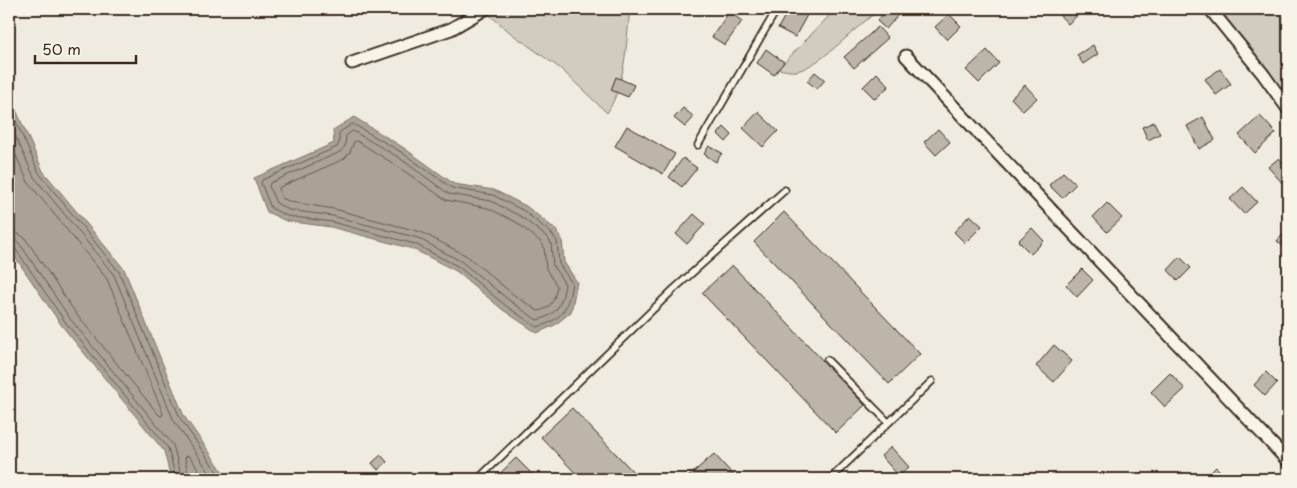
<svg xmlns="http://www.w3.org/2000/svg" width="1297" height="488" viewBox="0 0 1297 488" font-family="'Playpen Sans',sans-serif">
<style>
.green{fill:#d1cbc0;stroke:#867a6f}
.water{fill:#aaa296;stroke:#7e7266}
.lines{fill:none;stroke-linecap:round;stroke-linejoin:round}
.shore{stroke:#675a4e;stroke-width:1}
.building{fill:#bdb5aa;stroke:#3b2a1e}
.service-casing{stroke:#3b2a1e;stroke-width:9}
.minor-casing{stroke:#3b2a1e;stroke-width:15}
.service{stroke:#f7f3e8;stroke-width:5.5}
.minor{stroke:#f7f3e8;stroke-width:11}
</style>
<rect width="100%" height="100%" fill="#efebe0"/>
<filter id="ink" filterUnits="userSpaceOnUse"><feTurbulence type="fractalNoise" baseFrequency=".02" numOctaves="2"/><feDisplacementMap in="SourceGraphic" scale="10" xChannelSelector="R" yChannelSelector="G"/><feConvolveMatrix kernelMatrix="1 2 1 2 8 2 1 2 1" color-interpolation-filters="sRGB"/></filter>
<g filter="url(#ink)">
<g class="green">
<path d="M485,9H630C626,44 626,83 607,113L561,69L512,34L486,12Z"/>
<path d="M832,9H881C856,25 824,64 797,71C792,72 784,70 778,69L828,17Z"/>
<path d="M1206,9H1288V113Z"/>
</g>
<g class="water">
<path d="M9,94L43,171L124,269L184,416L228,479H171L164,451L62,326L9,248Z"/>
<path d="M354,117L404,148L454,184L494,190L526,206L555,229L562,239L564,262L577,282L571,312L555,325L537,333L503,310L456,271L413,249L331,227L286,221L267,212L254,178L334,143L333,130Z"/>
</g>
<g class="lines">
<g class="shore">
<path d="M9,106L39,173L119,272L180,418L222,479"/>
<path d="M9,122L34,177L114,275L174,421L214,479"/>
<path d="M353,124L401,152L452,188L493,195L524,211L551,233L557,241L559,264L572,283C568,308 563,320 537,327L506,306L459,267L415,244L332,222L287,216L271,208L261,183L262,180L337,147L339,143V133Z"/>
<path d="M353,131L398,157L449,194L491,201L520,216L547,237L551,243L553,266L565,284C562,303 558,315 537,320L510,301L462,262L418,238L333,216L289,210L276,203L269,186L270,183L340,152L345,146L346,136Z"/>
<path d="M9,140L28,182L107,279L163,413L162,416L159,415L77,315L25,238L17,233L9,232"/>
<path d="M357,141L394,164L446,200L488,208L516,222L541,242L544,247L546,269L557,286C555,298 552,309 538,311L514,295L467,256L421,232L334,209L291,202L282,198L279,189L280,187L344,159L350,152L354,142Z"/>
<path d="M9,239L15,240L20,244L71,320L173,445L182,479"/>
<path d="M9,246L15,248L66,323L168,448L176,479"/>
<path d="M189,479L185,458L187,456L190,457L205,479"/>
</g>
</g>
<g class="building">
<path d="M358,9H375L368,17Z"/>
<path d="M789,9H796L807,15L795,37L778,28Z"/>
<path d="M888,9H890L898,15L886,29L877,21Z"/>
<path d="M1054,9H1076L1080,13L1068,24Z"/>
<path d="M729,12L742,21L725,45L712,37Z"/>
<path d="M949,14L961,26L947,40L935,27Z"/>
<path d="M878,27L888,38L854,68L844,57Z"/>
<path d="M1093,45L1098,54L1083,64L1077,55Z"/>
<path d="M766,49L784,62L774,75L757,63Z"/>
<path d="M987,50L999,63L979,83L966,70Z"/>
<path d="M1220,69L1231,84L1216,95L1205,79Z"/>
<path d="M815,72L825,80L817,89L807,81Z"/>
<path d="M877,73L889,86L875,99L863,87Z"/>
<path d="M616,77L634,85L628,97L611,90Z"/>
<path d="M1025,85L1037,98L1023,111L1011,98Z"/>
<path d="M683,108L694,117L685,127L674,118Z"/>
<path d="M758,112L778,131L763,147L743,128Z"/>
<path d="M1260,116L1276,133L1255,153L1239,135Z"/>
<path d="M1203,117L1215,140L1199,149L1187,126Z"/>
<path d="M1154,122L1160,134L1148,140L1142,127Z"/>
<path d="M627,126L675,154L663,174L615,146Z"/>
<path d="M724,127L732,135L726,142L718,134Z"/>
<path d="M938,129L950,142L936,155L924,142Z"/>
<path d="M709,146L722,153L716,162L704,154Z"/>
<path d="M683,158L697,168L682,187L669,177Z"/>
<path d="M1279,158L1288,168V183L1285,186L1268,167Z"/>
<path d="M1063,172L1076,184L1062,198L1049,185Z"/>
<path d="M1243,187L1257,202L1244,214L1230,199Z"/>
<path d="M1107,203L1122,218L1107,232L1093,217Z"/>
<path d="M784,212L920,354L889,384L754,242Z"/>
<path d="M694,214L705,224L687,244L676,234Z"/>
<path d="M970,215L982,226L965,243L954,232Z"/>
<path d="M1032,228L1044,241L1031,254L1018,241Z"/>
<path d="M1288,229V251L1277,241Z"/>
<path d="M1180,257L1191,268L1178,281L1168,270Z"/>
<path d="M732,265L865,405L836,433L702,293Z"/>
<path d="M1082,269L1093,280L1077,297L1066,285Z"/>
<path d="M1054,345L1072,361L1054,382L1036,366Z"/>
<path d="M1266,372L1277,383L1265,396L1254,385Z"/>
<path d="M1170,373L1185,389L1165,407L1151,392Z"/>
<path d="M572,408L640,479H581L541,437Z"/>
<path d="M891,447L909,467L899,476L881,456Z"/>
<path d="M714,454L737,479H688L687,478Z"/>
<path d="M381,455L387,462L378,470L372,463Z"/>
<path d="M516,458L537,479H494Z"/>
<path d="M1216,467L1228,479H1205V478Z"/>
</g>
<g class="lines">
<defs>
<g id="service">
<path d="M698,145L777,9"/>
<path d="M827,360L888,422"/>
<path d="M478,479L674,289L785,190"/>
<path d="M830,479L932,381"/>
</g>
<g id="minor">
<path d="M1210,9L1263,74L1288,109"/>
<path d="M906,56L1288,461"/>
<path d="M352,63L451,29L485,9"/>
</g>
</defs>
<use href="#service" class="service-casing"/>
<use href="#minor" class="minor-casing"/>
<use href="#service" class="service"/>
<use href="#minor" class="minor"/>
</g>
</g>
<rect width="1297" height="488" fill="none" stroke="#f7f3e8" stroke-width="30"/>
<rect x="15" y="15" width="1267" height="458" fill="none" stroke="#3b2a1e" stroke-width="2" filter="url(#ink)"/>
<path d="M35 55v8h101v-8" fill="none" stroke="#3b2a1e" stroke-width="2.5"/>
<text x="42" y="55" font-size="15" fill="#3b2a1e" stroke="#f7f3e8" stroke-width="4" paint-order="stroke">50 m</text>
</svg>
